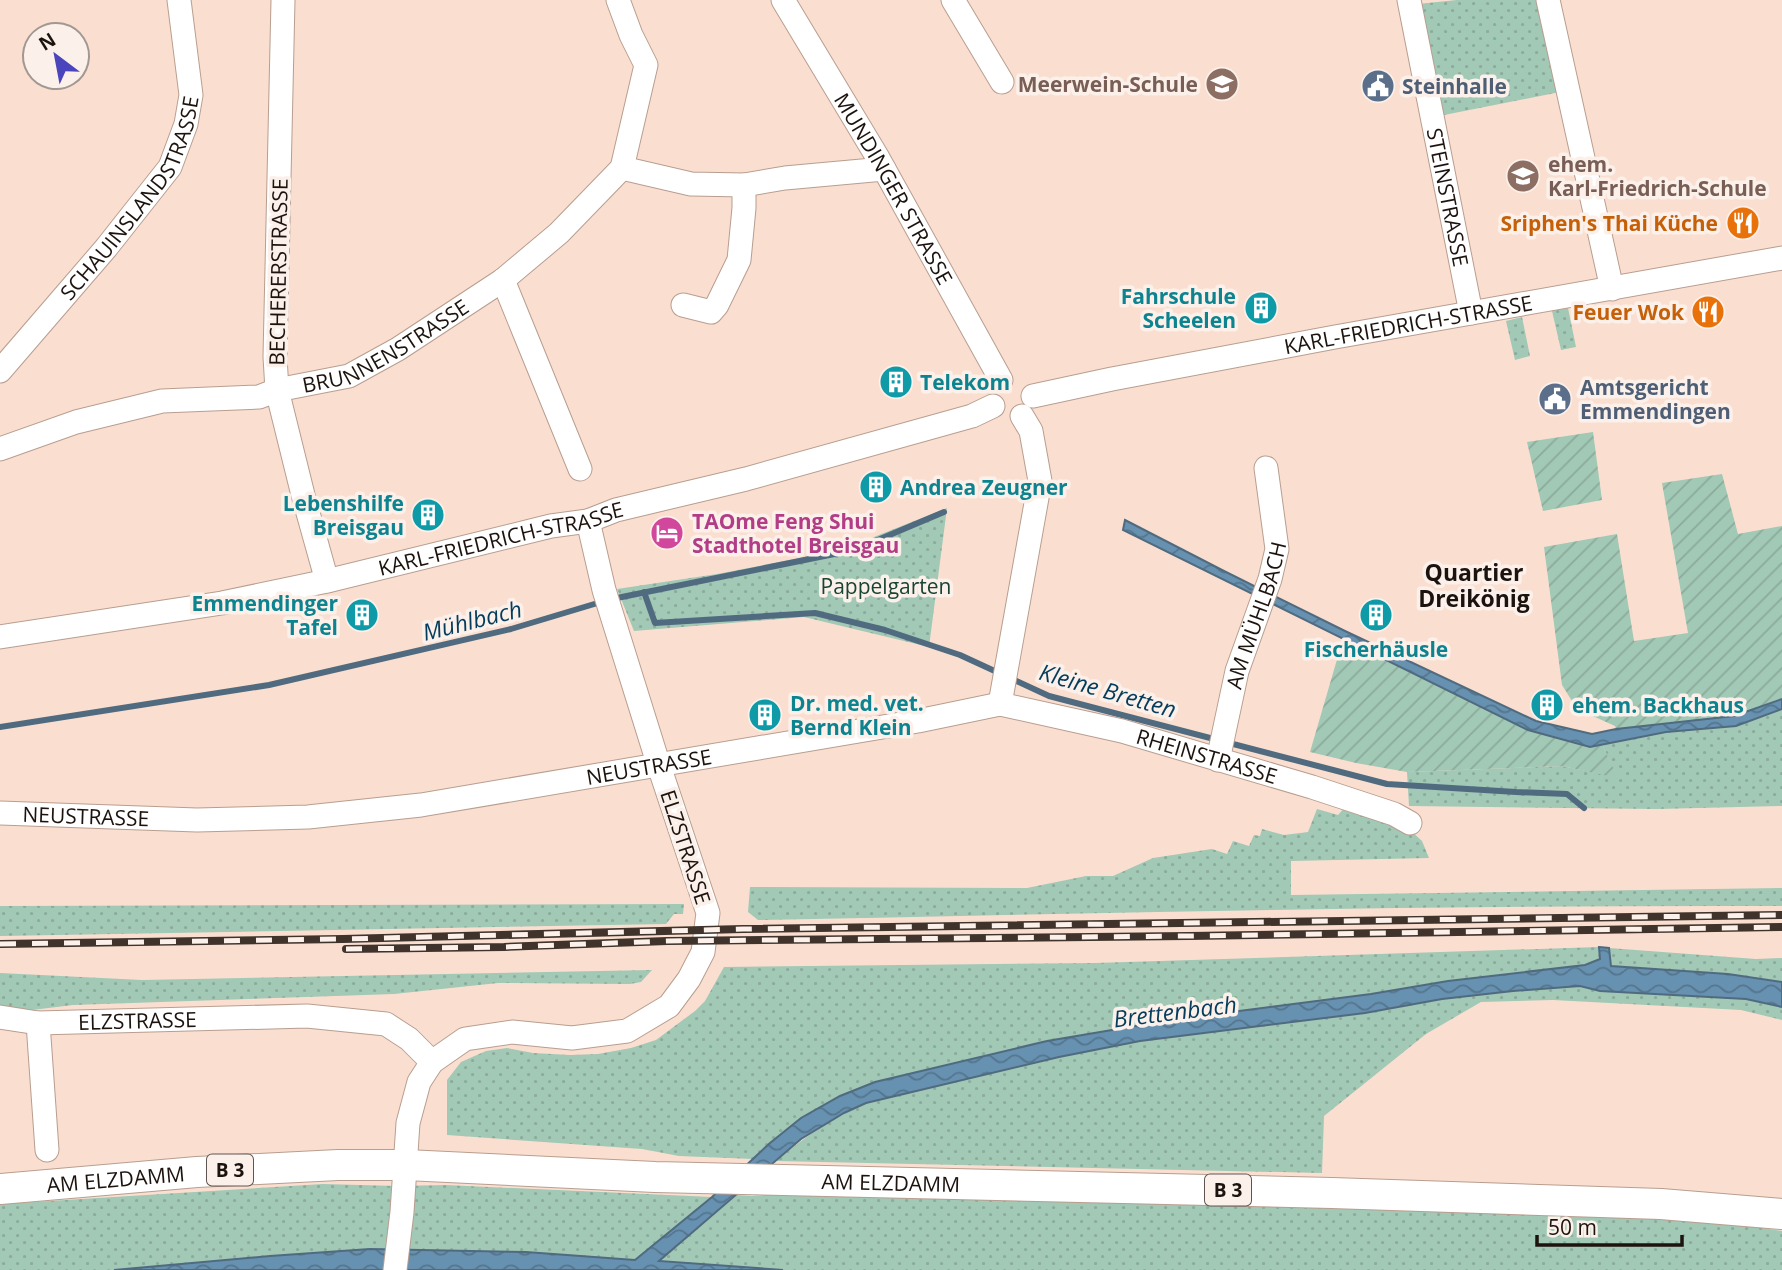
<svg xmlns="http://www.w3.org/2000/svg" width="1782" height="1270" viewBox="0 0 1782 1270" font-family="'Open Sans',sans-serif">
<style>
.grass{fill:url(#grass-dots)}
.garden{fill:url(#garden-furrows)}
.water{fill:url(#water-waves);stroke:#506b7f;stroke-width:2}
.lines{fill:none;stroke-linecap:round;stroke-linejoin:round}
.stream{stroke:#506b7f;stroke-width:6}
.minor-casing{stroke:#b89e90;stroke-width:25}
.major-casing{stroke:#b89e90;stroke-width:32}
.minor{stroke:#fff;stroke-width:23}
.major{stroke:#fff;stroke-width:30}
.rail-casing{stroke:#3f332c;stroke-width:8}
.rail{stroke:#fbf0ea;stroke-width:5;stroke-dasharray:16;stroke-linecap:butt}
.labels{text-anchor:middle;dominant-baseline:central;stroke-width:7;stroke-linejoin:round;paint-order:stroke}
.shield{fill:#fbf0ea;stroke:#5f5550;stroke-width:2}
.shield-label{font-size:19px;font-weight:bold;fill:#1c130e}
.education-label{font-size:21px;font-weight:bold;fill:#785e54;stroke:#fbf0ea;text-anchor:end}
.service-label{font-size:21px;font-weight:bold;fill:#4e5e75;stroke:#fbf0ea;text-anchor:start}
.street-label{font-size:21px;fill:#1c130e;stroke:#fbf0ea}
.food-label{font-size:21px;font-weight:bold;fill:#c56008;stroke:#fbf0ea;text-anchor:end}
.culture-label{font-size:21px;font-weight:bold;fill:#0d838f;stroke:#fbf0ea;text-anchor:start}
.hotel-label{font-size:21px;font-weight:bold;fill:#b23c85;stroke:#fbf0ea;text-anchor:start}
.park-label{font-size:21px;fill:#184433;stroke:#fbf0ea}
.neighbourhood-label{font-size:23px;font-weight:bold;fill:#1c130e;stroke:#fbf0ea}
.water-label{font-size:23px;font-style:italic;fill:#053c5b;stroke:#fbf0ea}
</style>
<defs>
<pattern id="grass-dots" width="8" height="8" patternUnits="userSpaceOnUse" patternTransform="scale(1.75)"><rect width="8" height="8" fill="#a2c8b6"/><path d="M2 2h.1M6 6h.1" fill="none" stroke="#8bab9b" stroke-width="1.8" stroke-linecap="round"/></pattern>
<pattern id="garden-furrows" width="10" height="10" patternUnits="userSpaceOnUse" patternTransform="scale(1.75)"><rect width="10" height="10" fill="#a2c8b6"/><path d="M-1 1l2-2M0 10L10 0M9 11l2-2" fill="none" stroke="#8bab9b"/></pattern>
<pattern id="water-waves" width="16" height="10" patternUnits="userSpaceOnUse" patternTransform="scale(1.75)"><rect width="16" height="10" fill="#6791b0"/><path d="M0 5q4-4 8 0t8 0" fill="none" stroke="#54758e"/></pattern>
</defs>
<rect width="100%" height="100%" fill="#fadfd0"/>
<g class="grass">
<path d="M1457,0H1539L1560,92L1439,116L1418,4Z"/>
<path d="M1568,308L1576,347L1561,350L1552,311Z"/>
<path d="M1522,317L1530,356L1515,360L1506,321Z"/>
<path d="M947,508L929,647L804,617L634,631L617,589L717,574L841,550Z"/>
<path d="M1782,709V806L1657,809L1409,806L1407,772L1562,766L1617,777L1602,744L1666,732L1736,726Z"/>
<path d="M1347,805L1409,829L1422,841L1429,858L1291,861V895L1782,888V906C1441,905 1099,913 758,920L748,912L750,887L1027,888L1086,876H1113L1153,858L1212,849L1227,854L1233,841L1249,846L1254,835L1260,836L1262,829L1284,835L1308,832L1317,809L1338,815Z"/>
<path d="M684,904L683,914H674L666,924L0,936V906Z"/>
<path d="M1599,947L1600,959L1585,965L1448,981L1371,994L1177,1019L1134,1027L801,1118L770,1143L753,1159L679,1156L642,1149L447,1135V1080L461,1062L486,1051L507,1048L533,1053L570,1055L598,1054L631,1048L656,1040L695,1011L705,1001L724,967L1095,963Z"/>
<path d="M1609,948L1756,959L1782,958V982L1728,974L1611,966Z"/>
<path d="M652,970L641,982L630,984L498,983L394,994L73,1005L32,1010L0,1006V973L142,980Z"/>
<path d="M1580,986L1600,991L1746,999L1782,1007V1020L1741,1010L1553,1000L1481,1002L1426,1034L1324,1116L1322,1173L776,1161C804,1137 833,1118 866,1103L1059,1057L1140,1041L1365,1013L1442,999L1513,991Z"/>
<path d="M323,1184L398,1186L446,1185L712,1197L635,1260L526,1252L270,1256L114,1270H0V1204Z"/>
<path d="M821,1191L1694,1217L1782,1231V1270H783L658,1261L737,1195L752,1196Z"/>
</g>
<g class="garden">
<path d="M1593,432L1602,500L1543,511L1527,442Z"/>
<path d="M1722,474L1738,534L1782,526V699L1734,716L1616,729L1615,726L1577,709L1562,685L1544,547L1617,534L1634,641L1688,633L1662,483Z"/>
<path d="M1343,639L1528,730L1590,747L1602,744L1618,778L1562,766L1407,772L1356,763L1310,752Z"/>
</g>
<g class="water">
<path d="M1125,520L1224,571L1345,631L1536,721L1592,734L1616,729L1734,716L1782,699V709L1736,726L1666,732L1590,747L1528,730L1123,530Z"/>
<path d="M1599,947L1609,948L1611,966L1728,974L1782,982V1007L1746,999L1600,991L1580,986L1513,991L1442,999L1365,1013L1140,1041L1059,1057L866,1103L844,1113L801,1139L659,1261L783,1270H114L270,1256L370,1249L526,1252L635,1260L712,1197L770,1143L801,1118L840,1096L875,1082L1047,1041L1177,1019L1371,994L1448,981L1585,965L1600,959Z"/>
</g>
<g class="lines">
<g class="stream">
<path d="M644,592L655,623L815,613L885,630L960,655L1049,696L1387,784L1516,792L1567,794L1584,808"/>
<path d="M612,599L854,550L944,512"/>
<path d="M0,727L269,685L511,629L601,602"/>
</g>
<defs>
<g id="minor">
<path d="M283,0L275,357L277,390L303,495L327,581"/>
<path id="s1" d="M783,0L878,158L1001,380"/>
<path d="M953,0L1002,82"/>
<path id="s2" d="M1409,0L1471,313"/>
<path d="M1548,0L1612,289"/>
<path d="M622,168L691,184L744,185L785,178L884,169"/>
<path d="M503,280L580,469"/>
<path d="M683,305L711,312L717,305L739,260L744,208V185"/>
<path id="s3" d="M0,371L106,248L170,167L186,124L191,95L179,0"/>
<path id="s4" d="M1033,396L1112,379L1335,337L1782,258"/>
<path id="s5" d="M0,449L76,422L162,401L259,397L277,390L349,376L398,349L503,280L559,233L622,168L646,65L631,35L618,0"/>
<path id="s6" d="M0,637L222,603L327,581L551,526L588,521L616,510L746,479L972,416L993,406"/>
<path d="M1000,704L1040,481L1031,431L1022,416"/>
<path id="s7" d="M1218,760L1237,671L1270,579L1277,549L1266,468"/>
<path id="s8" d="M0,813L197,820L308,817L421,805L918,721L1000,704L1122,731L1312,787L1394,814L1410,823"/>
<path id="s9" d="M0,1017L38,1023L307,1016L386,1024L409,1039L432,1062"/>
<path d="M38,1023L47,1150"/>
<path d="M395,1270L402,1212L408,1123L419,1082L432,1062L465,1039L512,1032L572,1038L627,1031L669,1006L689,979L703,952L708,913L659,766L604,590L588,521"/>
</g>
<g id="major">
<path id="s10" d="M0,1189L197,1172L338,1165H406L655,1177L1332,1193L1661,1204L1782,1214"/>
</g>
</defs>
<use href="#minor" class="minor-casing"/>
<use href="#major" class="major-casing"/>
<use href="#minor" class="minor"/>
<use href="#major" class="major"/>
<defs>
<g id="rail">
<path d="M0,944L343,939L743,929L1782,915"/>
<path d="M346,949L504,947L667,941L1189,936L1782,927"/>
</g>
</defs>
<use href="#rail" class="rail-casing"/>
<use href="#rail" class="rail"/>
</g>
<defs>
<symbol id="school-disc" viewBox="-11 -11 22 22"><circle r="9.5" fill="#8d6e63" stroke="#fbf0ea"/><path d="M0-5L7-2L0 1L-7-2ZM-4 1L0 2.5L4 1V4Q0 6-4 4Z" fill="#fff"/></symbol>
<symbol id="civic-disc" viewBox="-11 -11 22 22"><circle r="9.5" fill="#5c6f8a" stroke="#fbf0ea"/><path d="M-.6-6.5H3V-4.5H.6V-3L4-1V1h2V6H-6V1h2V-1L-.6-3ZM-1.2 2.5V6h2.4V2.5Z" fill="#fff"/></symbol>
<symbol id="restaurant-disc" viewBox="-11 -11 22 22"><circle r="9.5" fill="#e8710a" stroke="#fbf0ea"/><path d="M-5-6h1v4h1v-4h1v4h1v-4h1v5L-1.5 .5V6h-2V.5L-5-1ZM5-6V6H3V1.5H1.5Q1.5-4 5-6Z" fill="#fff"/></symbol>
<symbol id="building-disc" viewBox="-11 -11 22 22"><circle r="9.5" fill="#0f9aa8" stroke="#fbf0ea"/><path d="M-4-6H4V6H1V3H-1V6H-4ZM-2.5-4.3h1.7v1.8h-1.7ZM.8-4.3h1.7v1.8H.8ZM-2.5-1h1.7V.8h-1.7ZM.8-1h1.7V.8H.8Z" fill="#fff"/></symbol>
<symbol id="hotel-disc" viewBox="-11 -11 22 22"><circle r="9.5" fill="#d1479c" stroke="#fbf0ea"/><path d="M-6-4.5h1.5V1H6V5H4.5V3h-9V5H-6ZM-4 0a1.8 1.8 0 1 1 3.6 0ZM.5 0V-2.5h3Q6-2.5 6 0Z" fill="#fff"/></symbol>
</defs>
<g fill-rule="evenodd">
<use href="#school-disc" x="1203" y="65" width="38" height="38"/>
<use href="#civic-disc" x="1359" y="67" width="38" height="38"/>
<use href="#school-disc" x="1504" y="157" width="38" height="38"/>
<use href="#restaurant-disc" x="1724" y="204" width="38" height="38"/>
<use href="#building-disc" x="1242" y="289" width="38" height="38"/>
<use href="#restaurant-disc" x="1689" y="293" width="38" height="38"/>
<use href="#building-disc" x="877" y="363" width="38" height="38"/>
<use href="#civic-disc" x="1536" y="380" width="38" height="38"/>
<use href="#building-disc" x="857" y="468" width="38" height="38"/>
<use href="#building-disc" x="409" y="496" width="38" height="38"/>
<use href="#hotel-disc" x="648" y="514" width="38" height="38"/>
<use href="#building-disc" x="343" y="596" width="38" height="38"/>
<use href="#building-disc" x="1357" y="596" width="38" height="38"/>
<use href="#building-disc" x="1528" y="686" width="38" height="38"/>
<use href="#building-disc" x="746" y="696" width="38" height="38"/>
</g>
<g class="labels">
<g class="shield">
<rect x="207" y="1154.5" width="46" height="31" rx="5"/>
<rect x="1205" y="1174.5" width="46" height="31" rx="5"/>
</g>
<g class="shield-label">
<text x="230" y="1170">B 3</text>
<text x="1228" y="1190">B 3</text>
</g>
<g class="education-label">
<text x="1198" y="84">Meerwein-Schule</text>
<text x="1548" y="164" text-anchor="start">ehem.<tspan x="1548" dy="24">Karl-Friedrich-Schule</tspan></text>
</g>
<g class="service-label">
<text x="1402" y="86">Steinhalle</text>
<text x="1580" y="387">Amtsgericht<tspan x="1580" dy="24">Emmendingen</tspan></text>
</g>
<g class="street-label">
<text stroke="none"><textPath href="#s1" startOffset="219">MUNDINGER STRASSE</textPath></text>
<text stroke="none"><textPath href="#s3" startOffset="219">SCHAUINSLANDSTRASSE</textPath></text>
<text stroke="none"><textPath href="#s2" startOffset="201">STEINSTRASSE</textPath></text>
<text transform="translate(278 272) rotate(-89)">BECHERERSTRASSE</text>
<text stroke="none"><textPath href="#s4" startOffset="382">KARL-FRIEDRICH-STRASSE</textPath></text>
<text stroke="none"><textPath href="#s5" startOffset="404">BRUNNENSTRASSE</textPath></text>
<text stroke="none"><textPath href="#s6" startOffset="511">KARL-FRIEDRICH-STRASSE</textPath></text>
<text stroke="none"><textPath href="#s7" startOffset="150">AM MÜHLBACH</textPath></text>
<text stroke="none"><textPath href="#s8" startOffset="1223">RHEINSTRASSE</textPath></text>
<text stroke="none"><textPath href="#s8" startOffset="653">NEUSTRASSE</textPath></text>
<text stroke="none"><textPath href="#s8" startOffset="86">NEUSTRASSE</textPath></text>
<text transform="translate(686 847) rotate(72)">ELZSTRASSE</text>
<text stroke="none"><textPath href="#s9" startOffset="138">ELZSTRASSE</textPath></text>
<text stroke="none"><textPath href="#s10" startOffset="116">AM ELZDAMM</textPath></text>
<text stroke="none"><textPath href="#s10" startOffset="892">AM ELZDAMM</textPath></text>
</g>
<g class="food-label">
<text x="1718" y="223">Sriphen's Thai Küche</text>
<text x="1684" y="312">Feuer Wok</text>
</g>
<g class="culture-label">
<text x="1236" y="296" text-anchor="end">Fahrschule<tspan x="1236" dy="24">Scheelen</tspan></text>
<text x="920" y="382">Telekom</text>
<text x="900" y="487">Andrea Zeugner</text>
<text x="404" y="503" text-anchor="end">Lebenshilfe<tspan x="404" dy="24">Breisgau</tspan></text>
<text x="338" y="603" text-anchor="end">Emmendinger<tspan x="338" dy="24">Tafel</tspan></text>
<text x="1376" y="649" text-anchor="middle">Fischerhäusle</text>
<text x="790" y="703">Dr. med. vet.<tspan x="790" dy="24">Bernd Klein</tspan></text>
<text x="1572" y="705">ehem. Backhaus</text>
</g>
<g class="hotel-label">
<text x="692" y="521">TAOme Feng Shui<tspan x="692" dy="24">Stadthotel Breisgau</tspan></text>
</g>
<g class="park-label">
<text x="886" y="586">Pappelgarten</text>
</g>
<g class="neighbourhood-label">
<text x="1474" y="572">Quartier<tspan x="1474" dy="26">Dreikönig</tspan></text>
</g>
<g class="water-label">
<text transform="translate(472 620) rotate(-14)">Mühlbach</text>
<text transform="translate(1108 690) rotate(16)">Kleine Bretten</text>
<text transform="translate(1175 1011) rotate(-7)">Brettenbach</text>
</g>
</g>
<g transform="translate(56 56) rotate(328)"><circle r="33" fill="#fbf0ea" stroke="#a29892" stroke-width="2"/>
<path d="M0-5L12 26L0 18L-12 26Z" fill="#4a45bc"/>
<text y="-10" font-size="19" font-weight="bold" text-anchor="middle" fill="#1c130e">N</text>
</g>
<path d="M1537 1235v10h145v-10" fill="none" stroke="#1c130e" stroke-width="3.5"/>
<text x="1548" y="1235" font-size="21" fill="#1c130e" stroke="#fbf0ea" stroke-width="5" paint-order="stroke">50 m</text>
</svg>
